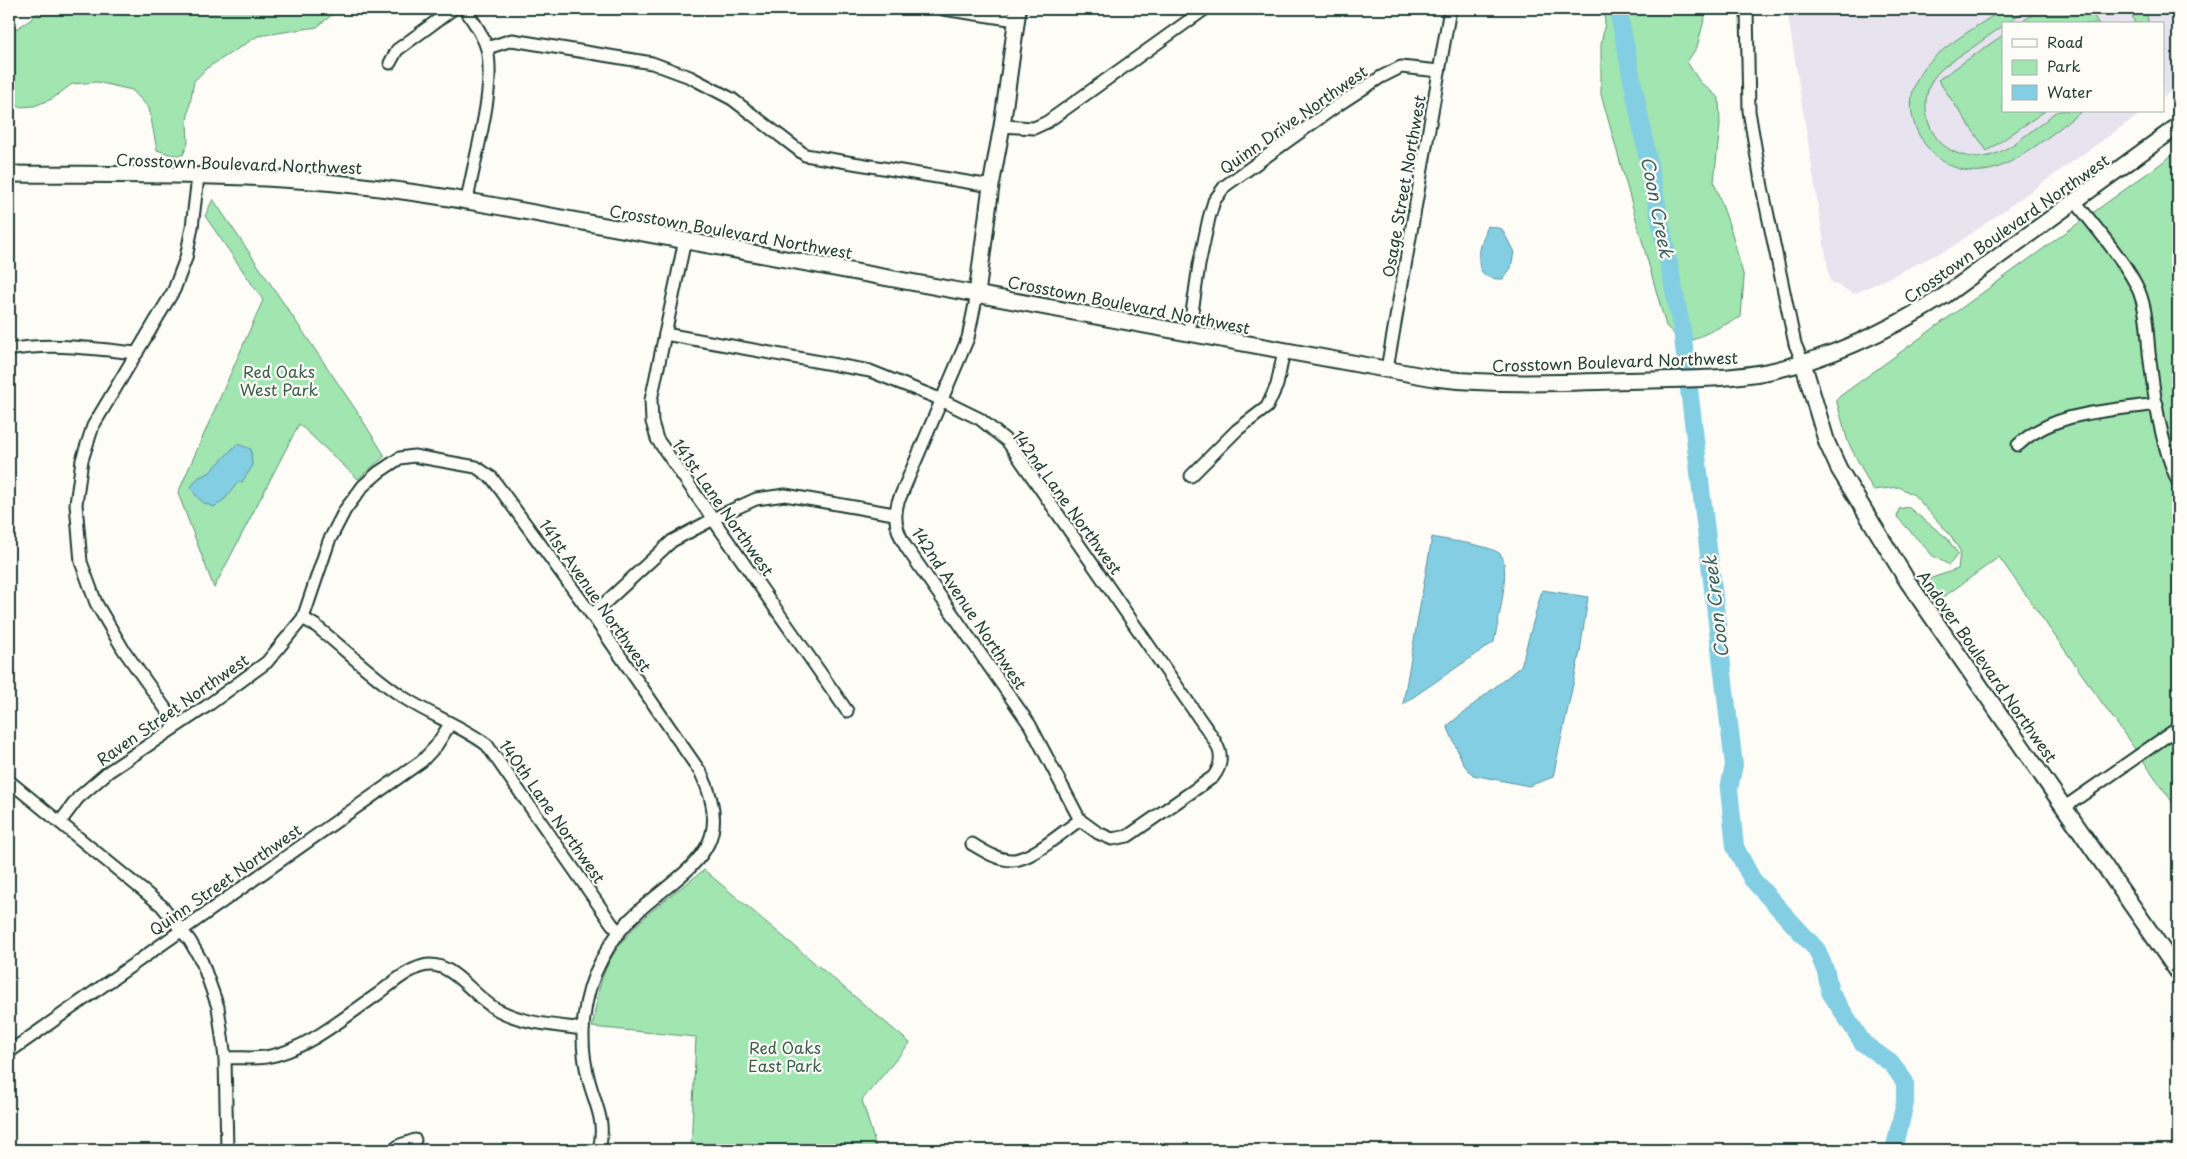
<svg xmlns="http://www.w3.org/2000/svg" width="2187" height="1159" viewBox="0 0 2187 1159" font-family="'Playpen Sans',sans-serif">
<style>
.built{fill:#e7e3ef}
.green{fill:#a1e5b1;stroke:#609172}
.water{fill:#83cee3;stroke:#5b949d}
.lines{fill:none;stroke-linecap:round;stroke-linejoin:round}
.river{stroke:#83cee3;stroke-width:18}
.street-casing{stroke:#1f3d34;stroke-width:15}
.secondary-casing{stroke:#1f3d34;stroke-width:19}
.street{stroke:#fdfcf7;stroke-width:11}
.secondary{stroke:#fdfcf7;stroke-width:15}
.labels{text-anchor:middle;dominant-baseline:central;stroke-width:4.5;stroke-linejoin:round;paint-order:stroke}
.street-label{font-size:16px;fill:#1f3d34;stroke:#fdfcf7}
.park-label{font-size:16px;fill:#395f4d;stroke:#fdfcf7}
.water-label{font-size:18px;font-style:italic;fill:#386160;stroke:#fdfcf7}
</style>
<rect width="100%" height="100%" fill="#fdfcf7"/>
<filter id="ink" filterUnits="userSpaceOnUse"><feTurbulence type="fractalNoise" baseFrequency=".02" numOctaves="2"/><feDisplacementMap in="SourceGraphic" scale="10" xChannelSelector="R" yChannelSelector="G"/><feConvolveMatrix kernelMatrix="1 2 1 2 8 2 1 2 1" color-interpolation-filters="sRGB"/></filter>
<g filter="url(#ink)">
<path class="built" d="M1787,9H2178V87L2163,97V24H2003V111H2144L1952,247L1854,294L1830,281Z"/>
<g class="green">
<path d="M40,9H339L317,27L258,36L207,68L194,81L187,121L188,143L183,155H172L157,150L149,108L132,90L97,82L72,84L52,99L34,106L19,107L9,92V33L32,19Z"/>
<path d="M1603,9H1707L1697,47L1687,62L1700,82L1719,98L1720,125L1714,182L1731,230L1744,278L1741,317L1684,344L1666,326L1601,94V45L1605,22Z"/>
<path d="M2003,9H2027C2007,23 1990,35 1969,50C1958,57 1944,65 1936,75C1921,94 1923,124 1940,142C1952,154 1971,160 1989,156C2009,151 2027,133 2044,122C2048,118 2054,112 2059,111C2066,110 2075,111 2082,111C2058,129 2021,161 1993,169C1938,185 1889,118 1922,71C1938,48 1980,25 2003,9Z"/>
<path d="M2040,9H2089L2099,24H2019Z"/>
<path d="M2130,9H2145L2149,24H2135Z"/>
<path d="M2003,35V111H2045L1987,151L1938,80Z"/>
<path d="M2178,151V810L1999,557L1938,601L1923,581L1958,569L1960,551L1951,536L1914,495L1899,487L1873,490L1848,442L1836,399Z"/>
<path d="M213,199L356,410L385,456L358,479L299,424L214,588L178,493L263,300L205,216Z"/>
<path d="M1908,507L1947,538L1958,554L1949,565L1933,556L1897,517L1899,509Z"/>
<path d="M704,870L910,1043L862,1100L877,1150H691L696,1037L592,1027C595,1015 596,1001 599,989C612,934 663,902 704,870Z"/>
</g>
<g class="water">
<path d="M1488,226L1502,229L1514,252L1511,268L1503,279C1498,279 1492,279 1488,277C1471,268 1482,240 1488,226Z"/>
<path d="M237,444L251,449L252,467L242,482H238L225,499L214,507C202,503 197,499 191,487L199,477L209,473Z"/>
<path d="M1432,537C1449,541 1485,544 1499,553C1513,561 1497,626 1494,642L1403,704Z"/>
<path d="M1542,590L1588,597L1580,652L1553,777L1529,786L1473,775L1464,765L1447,726L1521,666Z"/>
</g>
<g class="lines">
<path class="river" d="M1618,9L1682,330L1734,765L1729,789L1735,847L1752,879L1817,950L1826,972L1830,992L1863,1043L1892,1064L1905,1082V1103L1894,1150"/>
<defs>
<g id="street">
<path d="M465,9C473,21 483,34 487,49C496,90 474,158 467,201"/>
<path d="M943,9L1016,20"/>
<path d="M1747,9L1749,111L1762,187L1795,344L1803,363"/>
<path d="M487,48L512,40L652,63L690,77L732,99L805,155L991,186"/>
<path d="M390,63L397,50L453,9"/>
<path d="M1002,126L1034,128L1047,122L1205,9"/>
<path d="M2075,201C2094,226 2127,263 2139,291C2147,311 2147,331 2149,352C2154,396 2160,442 2178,482"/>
<path d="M685,240L651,400L652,422L657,439L847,711"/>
<path d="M977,294L968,338L898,502C893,519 897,532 906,547L1030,725L1080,820"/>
<path d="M1189,333L1199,265L1209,218L1214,201L1225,186L1338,105L1381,77L1401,67L1439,71"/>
<path d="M665,334L870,371L935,397L980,419L1008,442L1199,718C1212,737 1231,755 1213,777L1128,836L1112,839L1098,833L1080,820"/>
<path d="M9,350C50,342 95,349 137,353"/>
<path d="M1387,369L1450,9"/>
<path d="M2018,445C2054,411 2110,411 2157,404"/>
<path d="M1191,476L1237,430L1267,407L1277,385L1284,351"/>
<path d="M592,615L672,541L723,514L756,499L785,495L894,514"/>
<path d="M303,618L316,626C346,650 374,679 406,699C432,716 462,726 487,745L612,924L619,932"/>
<path d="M177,725L123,649L96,603L81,562L76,504L82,460L93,426L174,290L186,258L192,227L198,177"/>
<path d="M9,781L162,906L190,941L202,962L218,1007L225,1058L227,1150"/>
<path d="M2065,807L2178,728"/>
<path d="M60,822L78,798L108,772L207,706L267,662L303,618L329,541L345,510L363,486L379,472L400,458L414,456L476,467L492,478L592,615L701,773C737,847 690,866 642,908C625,923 612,939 602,959C582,996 578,1040 589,1081C596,1107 606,1121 599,1150"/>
<path d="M972,844C984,851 997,860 1012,860C1032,860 1063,831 1080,820"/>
<path d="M9,1052L422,761L436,746L450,724"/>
<path d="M225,1058C238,1057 253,1059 266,1057C305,1051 346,1016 378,994C391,984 407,970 423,966C452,958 474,999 498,1010C525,1024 554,1025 583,1029"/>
<path d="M393,1150L400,1145L415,1140"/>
</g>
<g id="secondary">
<path d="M9,174C109,175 211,173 312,181C374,186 435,195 496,206L1434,378C1493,385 1553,383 1612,381C1661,379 1723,381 1771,371C1833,358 1890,330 1944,296L2178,126"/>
<path d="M977,294L991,186L1002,126L1018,9"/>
<path d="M1803,363L1827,443L1839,469L1908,582L2178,972"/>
</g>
</defs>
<use href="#street" class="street-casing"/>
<use href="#secondary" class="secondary-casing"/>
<use href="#street" class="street"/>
<use href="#secondary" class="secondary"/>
</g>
</g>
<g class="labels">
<g class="street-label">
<text transform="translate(1293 119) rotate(-35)">Quinn Drive Northwest</text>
<text transform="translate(239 163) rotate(2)">Crosstown Boulevard Northwest</text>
<text transform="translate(1403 186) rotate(-80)">Osage Street Northwest</text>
<text transform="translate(2006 228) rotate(-35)">Crosstown Boulevard Northwest</text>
<text transform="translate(731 231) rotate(10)">Crosstown Boulevard Northwest</text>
<text transform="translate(1129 304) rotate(11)">Crosstown Boulevard Northwest</text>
<text transform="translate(1615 361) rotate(-2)">Crosstown Boulevard Northwest</text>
<text transform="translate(1068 502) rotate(54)">142nd Lane Northwest</text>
<text transform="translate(724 507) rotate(55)">141st Lane Northwest</text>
<text transform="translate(596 595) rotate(55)">141st Avenue Northwest</text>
<text transform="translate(970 608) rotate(56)">142nd Avenue Northwest</text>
<text transform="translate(1988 666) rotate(55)">Andover Boulevard Northwest</text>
<text transform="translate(172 709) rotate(-35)">Raven Street Northwest</text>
<text transform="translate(553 811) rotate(55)">140th Lane Northwest</text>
<text transform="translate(225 879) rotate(-35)">Quinn Street Northwest</text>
</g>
<g class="park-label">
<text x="279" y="371">Red Oaks<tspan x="279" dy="18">West Park</tspan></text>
<text x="785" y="1047">Red Oaks<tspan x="785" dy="18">East Park</tspan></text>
</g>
<g class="water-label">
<text transform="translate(1658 207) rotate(79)">Coon Creek</text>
<text transform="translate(1715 607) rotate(-97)">Coon Creek</text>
</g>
</g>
<rect width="2187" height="1159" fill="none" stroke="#fdfcf7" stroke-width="30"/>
<rect x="15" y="15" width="2157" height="1129" fill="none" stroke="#1f3d34" stroke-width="2" filter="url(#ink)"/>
<rect x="2002" y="22" width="162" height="90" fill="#fdfcf7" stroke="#a4b0a9"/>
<rect x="2012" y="39" width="25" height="8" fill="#fdfcf7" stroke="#a4b0a9"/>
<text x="2047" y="48" font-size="15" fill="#1f3d34">Road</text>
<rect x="2012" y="60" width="25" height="15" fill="#a1e5b1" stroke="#a4b0a9"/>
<text x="2047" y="72" font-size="15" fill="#1f3d34">Park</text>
<rect x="2012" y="85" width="25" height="15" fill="#83cee3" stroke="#a4b0a9"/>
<text x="2047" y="98" font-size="15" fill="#1f3d34">Water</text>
</svg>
